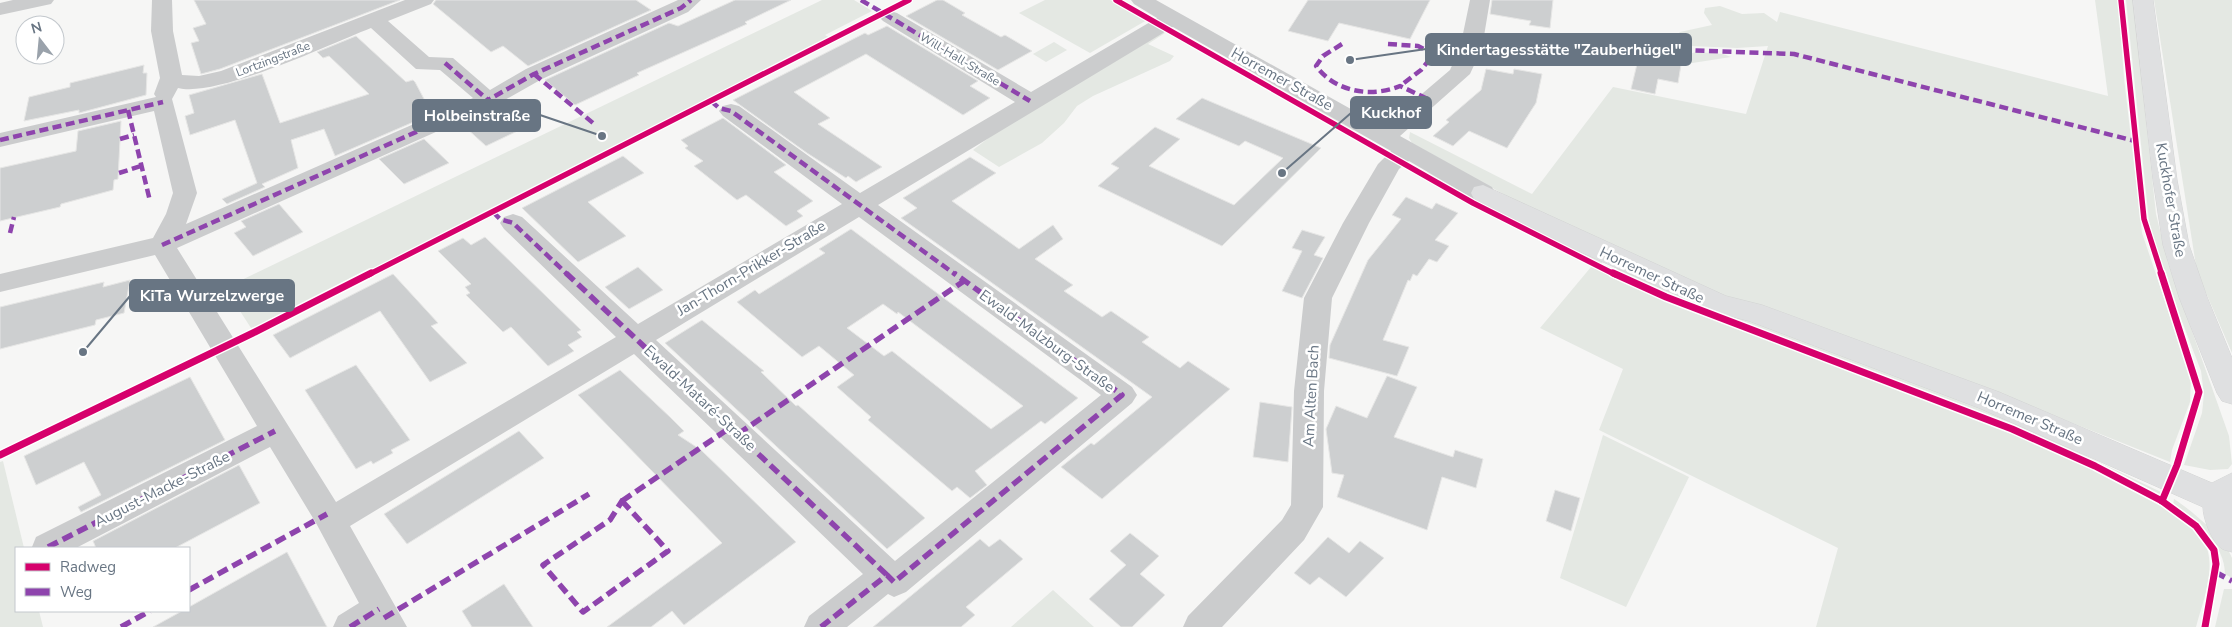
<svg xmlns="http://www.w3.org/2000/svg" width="2232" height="627" viewBox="0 0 2232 627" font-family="'Nunito Sans',sans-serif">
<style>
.green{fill:#e4e8e3}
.building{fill:#cdcfd0;stroke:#e6e6e5;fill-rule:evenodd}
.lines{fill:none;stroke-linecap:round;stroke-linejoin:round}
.major-casing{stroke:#d3d4d4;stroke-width:1}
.minor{fill:#cbcccd;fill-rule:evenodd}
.major{fill:#dfe0e1;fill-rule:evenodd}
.quiet-far1{stroke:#8e44ad;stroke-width:4.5;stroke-dasharray:9 4.5;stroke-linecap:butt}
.quiet{stroke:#8e44ad;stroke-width:5.5;stroke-dasharray:11 5.5;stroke-linecap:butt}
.cycleway-far1-casing{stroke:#fff;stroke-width:8}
.cycleway-casing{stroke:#fff;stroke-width:10}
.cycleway-far1{stroke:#d6006c;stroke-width:5.5}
.cycleway{stroke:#d6006c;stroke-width:7}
.labels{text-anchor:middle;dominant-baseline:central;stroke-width:5;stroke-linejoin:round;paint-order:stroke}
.far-street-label{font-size:12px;fill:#687583;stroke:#fff}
.street-label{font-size:15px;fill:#687583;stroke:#fff}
.leader{fill:none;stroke:#687583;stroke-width:2}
.callout-dot{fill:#687583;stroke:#fff;stroke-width:2}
.callout{fill:#687583;stroke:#687583;stroke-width:2}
.callout-label{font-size:16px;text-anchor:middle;font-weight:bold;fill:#fff}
</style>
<rect width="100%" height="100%" fill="#f6f6f5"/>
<g class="green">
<path d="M822,0H854L872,11L825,35L830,38L270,321L251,328L225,288Z"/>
<path d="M1045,0H1110L1147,20L1090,53L1019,13Z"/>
<path d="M2095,0H2118L2124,78L2142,233L2191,378L2190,402L2172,450L2170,462L2020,402L1729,304L1541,215L1412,143L1409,138L1410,132L1532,194L1613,87L1746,114L1768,46L1737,48L1691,46L1677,35L1680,32L1712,25L1704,13L1705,8L1720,6L1742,14L1764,13L1777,22L1780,12L2108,96Z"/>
<path d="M2126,0H2133L2156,214L2168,263L2229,436L2232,464L2228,469L2210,470L2184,465L2202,413L2204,394L2201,371L2159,261L2149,221Z"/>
<path d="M2154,0H2232V353L2197,272Z"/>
<path d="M1162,33H1165L1148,44L1174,56L1170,61L1093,96L1077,106L1064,123L1042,143L999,167L973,150L995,133Z"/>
<path d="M1054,42L1067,50L1046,62L1033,54Z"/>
<path d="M1697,52L1723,54L1731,57L1686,64L1678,59L1683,55Z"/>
<path d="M1256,74L1354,130L1351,131L1252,76Z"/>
<path d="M1419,170L1433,174L1603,261L1601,265L1517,224Z"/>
<path d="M1591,267C1765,345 1952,393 2120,483C2143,495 2187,517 2202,538C2219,564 2203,600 2196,627H1816L1838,548L1599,430L1623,369L1540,328Z"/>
<path d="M1618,268L2013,421L2161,492L2159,497C1985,404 1796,349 1615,271Z"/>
<path d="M1603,435L1689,477L1626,607L1560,578Z"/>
<path d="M3,461L24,548H16V611H39L43,627H0V462Z"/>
<path d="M2174,499C2192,511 2224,537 2232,558C2232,563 2232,572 2232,578L2225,574C2225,542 2194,524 2173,505Z"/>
<path d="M2224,589H2232V627H2215Z"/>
<path d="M1053,590L1094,627H1011Z"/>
</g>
<g class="building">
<path d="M194,0H400L220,69L201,74L191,43L199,41L193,28L206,24Z"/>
<path d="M436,0H636L651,10L528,66L503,46L491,52L433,4Z"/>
<path d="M735,0H791L745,22L747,24L637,73L639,75L575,105L545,80L669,23L678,26Z"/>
<path d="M937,0H943L965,13L962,15L1001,37L1005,35L1032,51L998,70L906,16Z"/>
<path d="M1308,0H1430L1410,39L1339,23L1328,41L1288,31Z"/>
<path d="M1492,0H1553L1550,28L1529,25L1531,21L1490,14Z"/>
<path d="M887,26L978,81L970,86L990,98L963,115L866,54L794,92L830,118L818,124L882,167L856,182L848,176L846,178L807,153L733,100L865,33L868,35Z"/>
<path d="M356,36L406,82L413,80L415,82L432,114L335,156L324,129L291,140L298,168L262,184L265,187L227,204L222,199L257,183L235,120L190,135L185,116L194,113L189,95L262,74L280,123L369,94L329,56L323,58L317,52Z"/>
<path d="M1639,56L1681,65L1678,83L1658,79L1655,94L1631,89Z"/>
<path d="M144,65L143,73H147L146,95L79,113V110L24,121L29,97L70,87V83Z"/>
<path d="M1486,69L1513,74L1514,69L1542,74L1536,103L1507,148L1469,131L1453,146L1433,136L1449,122L1446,120L1481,90Z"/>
<path d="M1202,98L1321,148L1222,246L1098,186L1119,168L1111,164L1155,127L1180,139L1149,166L1234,205L1283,158L1245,141L1239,146L1176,119Z"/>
<path d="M506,107L528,126L486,146L464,126Z"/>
<path d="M723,118L786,165L774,172L813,201L797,211L803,216L786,226L746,195L737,200L694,166L703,161L685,148L688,146L681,140Z"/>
<path d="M121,121L118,179L114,180L113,190L61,204L60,207L0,221V168L76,151L78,131Z"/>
<path d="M424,139L449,163L404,184L379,159Z"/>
<path d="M623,156L644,173L588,202L626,236L578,262L522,208Z"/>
<path d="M970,157L996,173L952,201L1019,249L1053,225L1063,239L1035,259L1073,285L1064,291L1102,317L1111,311L1149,337L1142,342L1180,368L1188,361L1230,389L1102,499L1061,467L1091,443L1094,445L1152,397L901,218L917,208L903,198Z"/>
<path d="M1406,197L1432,209L1436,203L1458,213L1435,240L1449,246L1437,262L1429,259L1417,276L1413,274L1410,281L1408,280L1383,340L1409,347L1397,376L1329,358L1330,345L1368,260L1401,219L1392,215Z"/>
<path d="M279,204L303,232L253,256L234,233L246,227L241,221Z"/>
<path d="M851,229L1078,398L1045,424L1041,421L975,471L987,485L970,498L957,487L952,491L868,420L871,417L837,387L854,375L819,346L802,357L737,302L755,290L759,294L825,253L819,249ZM883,304L897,314L898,312L1023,406L991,429L892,351L884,356L847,328Z"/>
<path d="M1302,230L1325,237L1314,255L1323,258L1302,298L1282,291L1302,251L1292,248Z"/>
<path d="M485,237L581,330L577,332L582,337L568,345L574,351L548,366L511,327L503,332L466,295L470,293L465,287L471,284L438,251L463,238L471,245Z"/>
<path d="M638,267L663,290L629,309L605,287Z"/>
<path d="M393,274L438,323L431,326L467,363L430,382L380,311L290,358L273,335Z"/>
<path d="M130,280L124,313L96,320L95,325L0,349V307L104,282L103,287Z"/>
<path d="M702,320L764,371L761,372L796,406L798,405L925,518L887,549L665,343Z"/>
<path d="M356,365L410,440L391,450L393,453L373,464L371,461L356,469L305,390Z"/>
<path d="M620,370L671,418L684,431L678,435L701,450L796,542L684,625L672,611L651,627H607L722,543L578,395Z"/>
<path d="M1387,376L1417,387L1394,437L1453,457L1455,450L1483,459L1476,488L1442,477L1427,530L1337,497L1344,475L1332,473L1326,429L1336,406L1367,418Z"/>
<path d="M190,377L225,440L81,512L78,507L101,495L84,462L36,485L24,456Z"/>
<path d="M1260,402L1292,407L1288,462L1253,457Z"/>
<path d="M519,431L544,458L407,544L384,514Z"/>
<path d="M239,465L260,503L175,548H96L93,541Z"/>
<path d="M1555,490L1580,498L1571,531L1546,521Z"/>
<path d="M1130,533L1159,556L1140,574L1165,595L1132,627H1121L1089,599L1126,565L1110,551Z"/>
<path d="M1328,537L1349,553L1360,541L1384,558L1346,597L1319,577L1310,585L1294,573Z"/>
<path d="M980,539L989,547L1000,539L1023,559L966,607L975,615L961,627H873Z"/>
<path d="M287,552L327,627H153L182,611H189V607Z"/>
<path d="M504,584L533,627H472L462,611Z"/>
</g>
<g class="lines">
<defs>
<g id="major">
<path d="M2133,0H2153L2177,180L2189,245L2207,297L2232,358V404L2222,401L2217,393L2179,297L2163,245L2153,180Z"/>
<path d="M1483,185L1726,296L1762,305L1999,392L2212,483L2232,473V552C2229,551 2223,550 2221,548C2211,540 2203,518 2203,507L1979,408L1749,321L1706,310L1673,293L1576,250L1474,199L1471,193L1474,187Z"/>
</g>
</defs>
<use href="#major" class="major-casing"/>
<g class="minor">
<path d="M13,0H54L51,4L0,15V3Z"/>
<path d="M152,0H172L173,31L182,75L199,76L221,71L405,0H434L431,4L388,21L429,57L453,58L490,90L526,69L678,0H701L688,12L542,79L496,105L177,248L336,502L616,337L504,229L500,223L504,217L513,214L522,217L638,324L842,204L723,116L719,111L723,106L731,104L739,106L860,193L1015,102L883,21L879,17L883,13L890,11L897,13L1031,92L1157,18L1134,4L1131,0H1156L1383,127L1450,70L1460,48L1470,0H1490L1482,48L1470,74L1400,136L1492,187L1495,193L1492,199L1483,201L1474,199L1409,161L1399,169L1369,223L1332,298L1324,391L1323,507L1304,540L1222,627H1183L1188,616L1282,520L1291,505L1294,391L1304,298L1343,223L1378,164L1391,151L1173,27L878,205L1132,387L1137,395L1132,403L906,592L894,597L888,594L847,627H804L809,616L863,574L634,354L350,526L407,627H333L338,616L359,603L316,523L270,447L76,548L32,547L36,537L257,426L155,255L0,292V274L153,238L166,214L173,193L154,111L0,147V133L156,97L154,94L160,78L151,31ZM371,28L416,69L440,70L473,98L186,224L197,193L172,99L178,88C217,98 330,44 371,28ZM859,217L1101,395L895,561L656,340Z"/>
</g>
<use href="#major" class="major"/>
<g class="quiet-far1">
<path d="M861,0L1030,101"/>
<path d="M1342,44L1323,56L1316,66C1335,92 1371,98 1400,86L1430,100"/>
<path d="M1388,44L1418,46L1434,54L1421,70L1400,86"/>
<path d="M1655,49L1794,54L2135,141"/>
<path d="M445,63L488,100"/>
<path d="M534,74L593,123"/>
<path d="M711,101L719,108L731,111L956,275"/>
<path d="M128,110L150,201"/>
<path d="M120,139L134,135"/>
<path d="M0,140L163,102"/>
<path d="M119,173L141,166"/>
<path d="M493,212L500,219L513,223L568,275"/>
<path d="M10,233L14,217"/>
<path d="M162,245L488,100L534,74L681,8L691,0"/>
</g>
<g class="quiet">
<path d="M566,273L887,575"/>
<path d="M738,434L964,281"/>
<path d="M622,501L668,551L583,612L543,565L610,520Z"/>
<path d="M622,501L731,427"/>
<path d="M48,547L275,431"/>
<path d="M2215,572L2232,581"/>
<path d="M189,590L327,514"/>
<path d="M384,618L589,494"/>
<path d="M121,627L150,611"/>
<path d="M350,627L379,609"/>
<path d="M821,627L887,575L894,582L1122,395L954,273"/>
</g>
<defs>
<g id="cycleway-far1">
<path d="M1116,0L1473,203L1616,275"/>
<path d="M2121,0L2144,219L2162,275"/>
<path d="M368,275L909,0"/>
</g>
<g id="cycleway">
<path d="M1613,273L1666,297L2012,429L2095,466L2162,501L2196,526L2214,550L2216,564L2205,627"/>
<path d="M2161,273L2199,392L2177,465L2162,501"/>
<path d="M0,455L255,332L371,273"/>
</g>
</defs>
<use href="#cycleway-far1" class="cycleway-far1-casing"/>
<use href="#cycleway" class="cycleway-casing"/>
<use href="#cycleway-far1" class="cycleway-far1"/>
<use href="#cycleway" class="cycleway"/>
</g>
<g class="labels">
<g class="far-street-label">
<text transform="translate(273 59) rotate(-21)">Lortzingstraße</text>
<text transform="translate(960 59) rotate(31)">Will-Hall-Straße</text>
</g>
<g class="street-label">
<text transform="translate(1282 79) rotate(29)">Horremer Straße</text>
<text transform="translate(2171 200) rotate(80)">Kuckhofer Straße</text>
<text transform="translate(751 268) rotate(-31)">Jan-Thorn-Prikker-Straße</text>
<text transform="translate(1652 275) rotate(25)">Horremer Straße</text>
<text transform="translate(1047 341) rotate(36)">Ewald-Malzburg-Straße</text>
<text transform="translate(1311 396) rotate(-87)">Am Alten Bach</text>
<text transform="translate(700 398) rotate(43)">Ewald-Mataré-Straße</text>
<text transform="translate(2030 418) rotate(23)">Horremer Straße</text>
<text transform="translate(162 489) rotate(-27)">August-Macke-Straße</text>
</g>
</g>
<path class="leader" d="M1350 60L1426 49M1282 173L1351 113M602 136L540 115M83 352L130 296"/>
<g class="callout-dot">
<circle cx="1350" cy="60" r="5"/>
<circle cx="1282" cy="173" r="5"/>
<circle cx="602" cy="136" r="5"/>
<circle cx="83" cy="352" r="5"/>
</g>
<g class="callout">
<rect x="1426" y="34" width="265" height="31" rx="5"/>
<rect x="1351" y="97" width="80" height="31" rx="5"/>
<rect x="413" y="100" width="127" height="31" rx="5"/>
<rect x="130" y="280" width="164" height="31" rx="5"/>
</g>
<g class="callout-label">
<text x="1559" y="55">Kindertagesstätte "Zauberhügel"</text>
<text x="1391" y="118">Kuckhof</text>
<text x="477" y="121">Holbeinstraße</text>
<text x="212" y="301">KiTa Wurzelzwerge</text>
</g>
<rect x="15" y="547" width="175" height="65" fill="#ffffff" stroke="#c3c8cd"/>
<rect x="25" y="563" width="25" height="8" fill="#d6006c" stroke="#c3c8cd"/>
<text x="60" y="572" font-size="15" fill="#687583">Radweg</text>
<rect x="25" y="588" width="25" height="8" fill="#8e44ad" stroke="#c3c8cd"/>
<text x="60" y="597" font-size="15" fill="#687583">Weg</text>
<g transform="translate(40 40) rotate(344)"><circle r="24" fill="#ffffff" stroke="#c3c8cd"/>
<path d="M0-4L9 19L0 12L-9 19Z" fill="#9aa2ab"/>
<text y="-8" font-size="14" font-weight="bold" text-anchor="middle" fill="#687583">N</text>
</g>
</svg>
